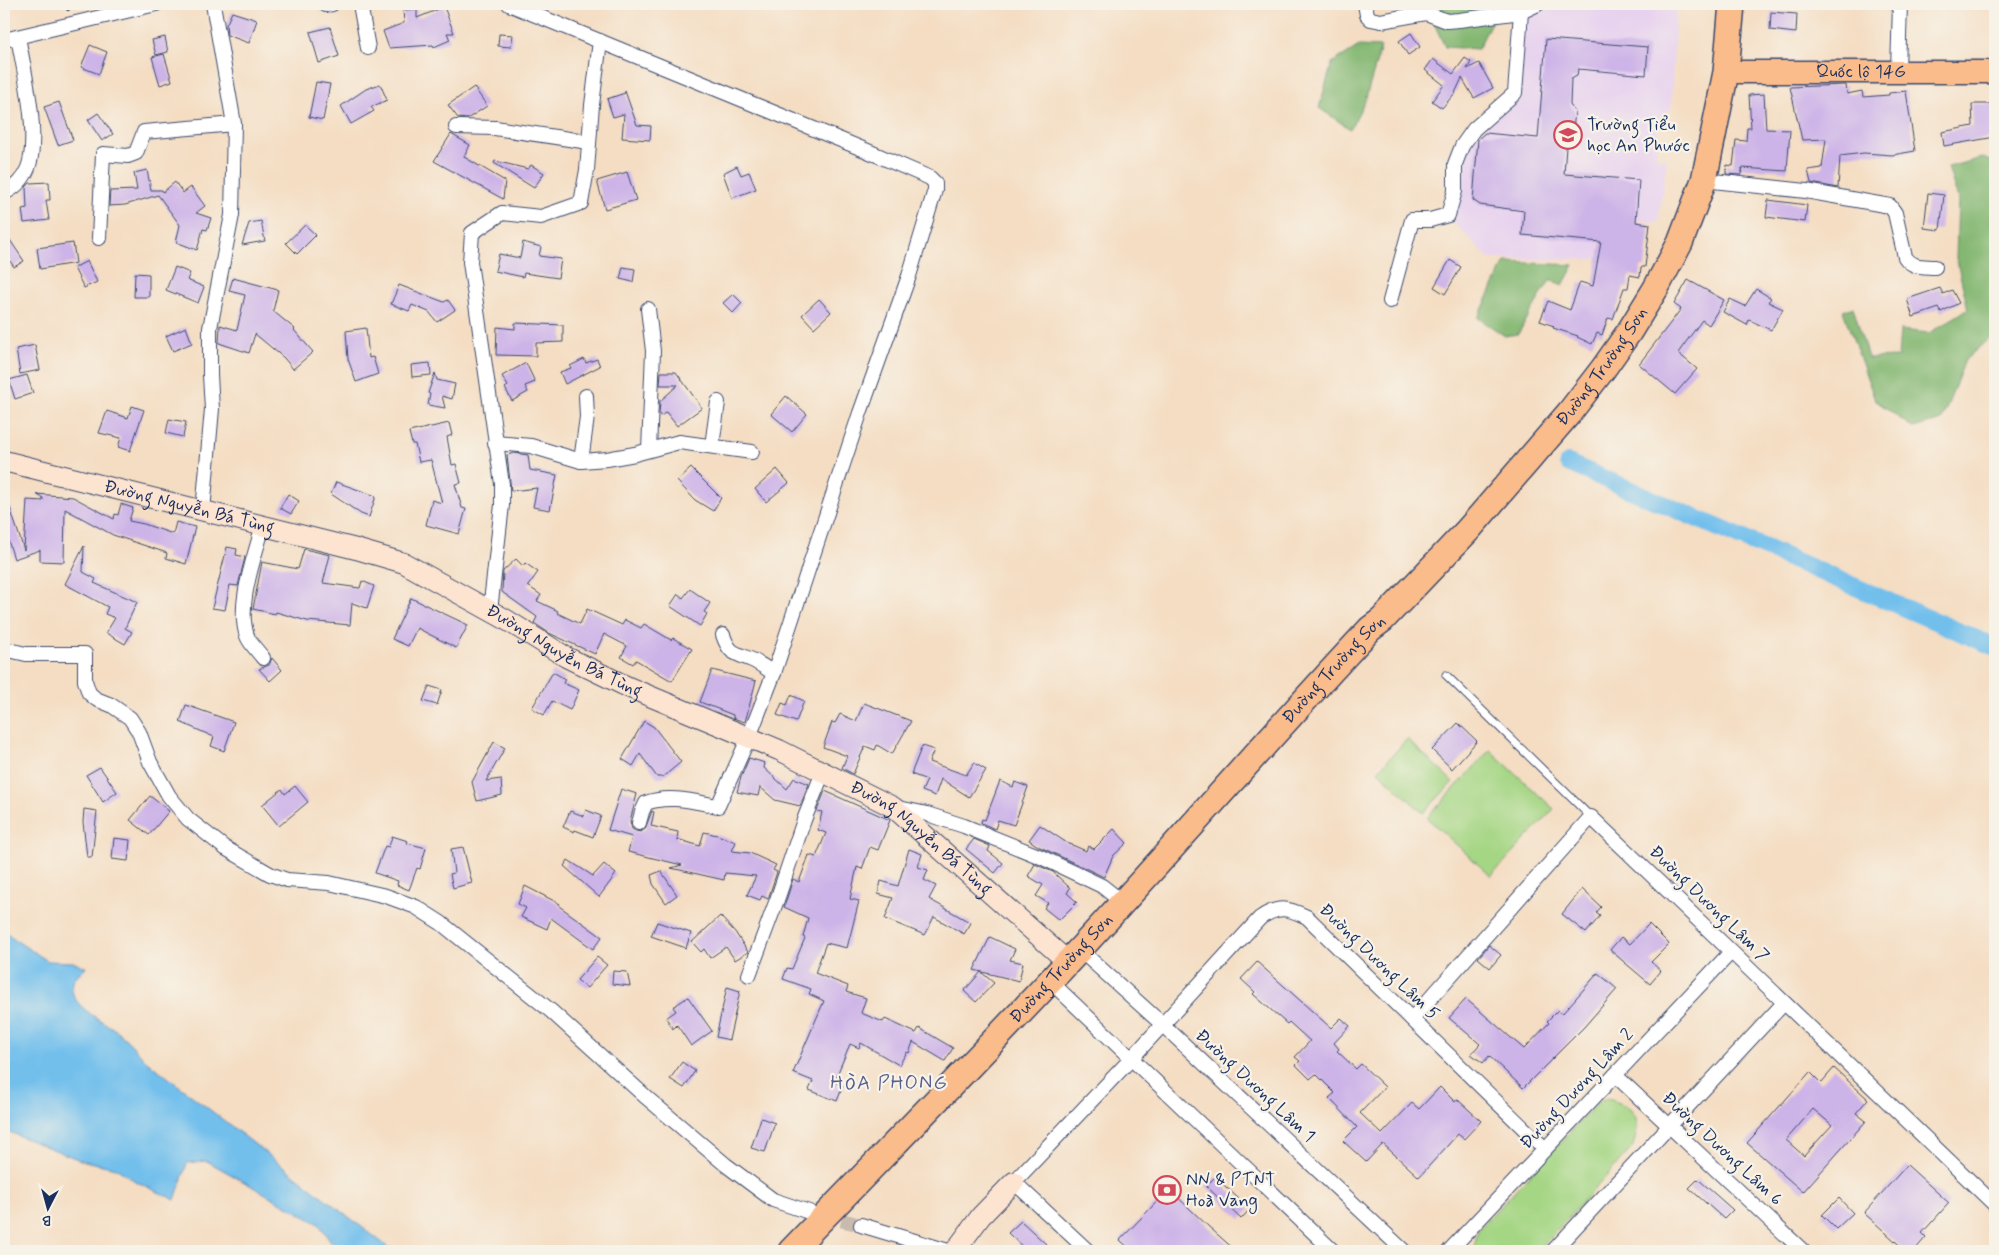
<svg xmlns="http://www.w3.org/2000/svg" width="1999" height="1255" viewBox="0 0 1999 1255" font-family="Mynerve,sans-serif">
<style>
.built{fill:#e7d2ef}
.green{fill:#a5d684;stroke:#608271}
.forest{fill:#84b772;stroke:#507368}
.water{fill:#72bfec;stroke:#4677a5}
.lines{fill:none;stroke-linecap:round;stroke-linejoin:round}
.canal{stroke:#72bfec;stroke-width:18}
.building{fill:#cdb4e8;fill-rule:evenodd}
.street-tunnel{stroke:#c9baae;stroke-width:14;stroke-dasharray:14 7;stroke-linecap:butt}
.lane-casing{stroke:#3c496d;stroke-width:9}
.street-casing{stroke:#3c496d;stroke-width:16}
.secondary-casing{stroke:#3c496d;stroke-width:22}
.primary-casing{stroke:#3c496d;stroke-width:25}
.highway-casing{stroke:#3c496d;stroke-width:28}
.path{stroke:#3c496d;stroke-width:3;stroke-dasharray:4 4;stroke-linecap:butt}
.lane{stroke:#fff;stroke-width:7}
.street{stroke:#fff;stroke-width:14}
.secondary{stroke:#fde4d1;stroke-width:20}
.primary{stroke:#fabc8b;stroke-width:22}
.highway{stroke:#fabc8b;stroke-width:25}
.labels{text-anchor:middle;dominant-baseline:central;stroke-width:4.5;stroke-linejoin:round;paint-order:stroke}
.street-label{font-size:18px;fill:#1b2f5e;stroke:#f7f3e8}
.poi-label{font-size:18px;fill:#1b2f5e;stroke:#f7f3e8;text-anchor:start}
.quarter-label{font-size:20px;letter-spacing:1px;fill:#595e8e;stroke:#f7f3e8}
</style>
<rect width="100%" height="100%" fill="#f7f3e8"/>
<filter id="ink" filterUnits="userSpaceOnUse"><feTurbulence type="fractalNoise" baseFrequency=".02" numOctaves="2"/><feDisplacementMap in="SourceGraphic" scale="10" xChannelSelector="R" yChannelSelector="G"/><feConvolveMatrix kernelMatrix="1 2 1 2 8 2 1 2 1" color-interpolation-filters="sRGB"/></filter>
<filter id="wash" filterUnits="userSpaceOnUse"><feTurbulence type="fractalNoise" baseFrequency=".0096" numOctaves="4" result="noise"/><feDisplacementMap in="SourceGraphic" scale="20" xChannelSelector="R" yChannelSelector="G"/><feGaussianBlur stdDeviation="1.12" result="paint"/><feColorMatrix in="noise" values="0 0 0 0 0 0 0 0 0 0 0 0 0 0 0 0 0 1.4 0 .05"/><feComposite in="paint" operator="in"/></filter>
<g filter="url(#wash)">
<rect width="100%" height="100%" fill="#f4ddc2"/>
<path class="built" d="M1545,4H1676L1671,108L1660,118L1656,157L1667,159L1658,222L1603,217L1598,259H1489L1454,223L1453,170L1462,151L1519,93L1525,14Z"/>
<g class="green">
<path d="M1407,739L1453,782L1423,813L1378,771Z"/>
<path d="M1490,750L1554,809L1491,876L1427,818Z"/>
<path d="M1608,1099C1637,1107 1643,1120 1632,1148L1538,1251H1473L1478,1230L1598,1102Z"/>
</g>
<g class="forest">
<path d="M1425,4H1500L1478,49L1445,47Z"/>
<path d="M1359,46L1381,47L1365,101L1350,129L1319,108L1332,63Z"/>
<path d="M1982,158L1995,162V333L1965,360L1942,420L1913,428L1875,400L1843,311L1853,307L1868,358L1898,357L1900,330L1929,333L1968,309L1956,258L1958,199L1948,167Z"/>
<path d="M1505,262L1574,265L1563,285L1550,280L1518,334L1505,336L1478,318Z"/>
</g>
<path class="water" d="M4,929L12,938L48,961L73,962L86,967C83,970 78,974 75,978C61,1002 100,1019 114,1029C126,1038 137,1051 148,1062L393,1251H343L332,1243L319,1224L207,1161L187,1163L175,1200L135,1181L116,1168L80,1160L4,1130Z"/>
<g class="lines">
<path class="canal" d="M1568,463L1995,647"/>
</g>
<g id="blocks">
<g class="building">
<path d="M444,7L454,33H447L450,40L434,47L433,45L389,48L383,31L404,23L403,10L417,9V18Z"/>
<path d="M232,12L257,20L249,43L227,35L226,25Z"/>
<path d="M1771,12L1797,14L1796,33L1770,30Z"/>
<path d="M330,27L339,56L319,63L310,32Z"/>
<path d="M1411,33L1420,47L1408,55L1399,41Z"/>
<path d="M499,34L513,35L511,47L498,46Z"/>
<path d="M165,37L168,52L156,55L152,40Z"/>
<path d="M1546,39L1648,47L1646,75L1578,69L1577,76L1571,79L1570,105L1575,112L1573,129L1567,134L1564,174L1639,180L1636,222L1650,224L1645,267H1641L1640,277L1630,275L1628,288H1624L1613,319L1608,318L1602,335L1597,333L1592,344L1577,337L1578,336L1553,328L1554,326L1540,321L1548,301L1570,310L1580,282L1593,286L1601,242L1522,235L1524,211L1480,205L1473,200L1478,139L1485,133L1538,138Z"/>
<path d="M90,45L107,52L99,74L81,67Z"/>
<path d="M164,54L172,81L160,85L152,57Z"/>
<path d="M1465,58L1471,62L1467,69L1479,63L1493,88L1474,98L1462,78L1455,93L1442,108L1432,101L1444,85L1425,70L1433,59L1453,74Z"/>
<path d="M316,82L330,84L323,120L309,117Z"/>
<path d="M380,84L387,100L371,107L374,111L351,124L341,106L366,89Z"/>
<path d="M1846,85L1847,94L1862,91L1863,97L1889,95V93L1906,91L1915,151L1892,155L1864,153L1840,156L1838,188L1811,183L1808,170L1822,168L1826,139L1802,140L1790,87Z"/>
<path d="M474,87L487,106L467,119L458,118L448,105Z"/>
<path d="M625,91L637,125L651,126L650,140L622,138L624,114L613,117L607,99L625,93Z"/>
<path d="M1764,94L1766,129L1790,130L1787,171L1742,168L1741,175L1726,174L1727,165L1733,166L1736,140L1746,141L1747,128H1751L1749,95Z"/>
<path d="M59,102L73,140L58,145L44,107Z"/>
<path d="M1972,104H1995V137L1944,146L1942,132L1973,126Z"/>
<path d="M98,113L113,134L102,141L88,120Z"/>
<path d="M451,134L470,145L464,157L505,181L503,199L434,161Z"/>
<path d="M495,161L528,169L531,165L544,173L534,188L494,163Z"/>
<path d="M737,166L741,175L749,172L756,189L732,198L723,173Z"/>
<path d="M147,170L151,190H162L163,192L175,182L183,193L191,187L205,206L196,213L211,218L207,230L203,229L197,250L176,242L180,225L158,195L125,205L109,206L110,191L137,190L134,173Z"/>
<path d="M627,172L636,200L605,209L597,181Z"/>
<path d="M49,182L50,200H46L49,220L24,223L22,209L27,208L26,187L30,183Z"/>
<path d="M1928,193L1944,195L1940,230L1924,228Z"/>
<path d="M1768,200L1807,205L1805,222L1766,217Z"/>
<path d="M261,221L265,241L242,245L249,223Z"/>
<path d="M305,225L316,235L297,254L286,243Z"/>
<path d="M4,231L24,261L14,267L4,252Z"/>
<path d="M523,242L541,247L539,256L561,259L558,278L524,273L523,277L495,271L499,254L520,258Z"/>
<path d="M73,243L76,263L40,269L37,248Z"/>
<path d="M1450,260L1461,267L1445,294L1434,287Z"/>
<path d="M87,261L97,282L84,288L74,268Z"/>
<path d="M175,267L190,273L187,280L204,287L198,303L166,290Z"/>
<path d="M623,267L635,269L633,282L620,279Z"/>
<path d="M135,273L149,274V297H134Z"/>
<path d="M233,278L278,290L273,311L295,329L294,330L313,352L293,369L284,358L255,334L249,353L219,343L220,325L237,330L245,295L229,291Z"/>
<path d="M1688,280L1724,300L1709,325L1702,320L1678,353L1697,369L1675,394L1639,364L1681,309L1674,304Z"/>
<path d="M399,285L444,302L448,300L455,310L437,322L429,312L412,305L409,311L391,304Z"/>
<path d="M1940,288L1943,294L1952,290L1959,303L1941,312L1939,308L1913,317L1907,299Z"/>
<path d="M1756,289L1771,298L1768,302L1783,309L1771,330L1749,320L1747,325L1723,312L1730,299L1745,306Z"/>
<path d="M733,294L742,303L733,313L723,303Z"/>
<path d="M819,299L831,312L814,328L802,315Z"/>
<path d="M515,323L563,325V342L536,343V356L496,355L497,327L515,329Z"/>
<path d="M186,327L192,343L173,351L166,336Z"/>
<path d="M366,328L369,358L373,357L378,374L356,382L348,359L346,331Z"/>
<path d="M35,345L40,370L20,374L16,349Z"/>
<path d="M584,359L586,363L597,359L600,366L565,384L560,372L571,368L570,366Z"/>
<path d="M430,363L431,375L412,377L411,365Z"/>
<path d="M526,363L535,382L525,386L528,392L512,401L505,388L508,386L502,376Z"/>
<path d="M661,372H676L702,408L677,426L666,412L661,416L659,414L660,401L678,385H660Z"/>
<path d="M435,373L437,380L455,384L452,399L442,396L445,408L428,405L430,394L428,393Z"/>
<path d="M27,375L33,393L15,399L9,380Z"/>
<path d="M786,396L807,414L792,432L771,414Z"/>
<path d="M132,406L144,410L130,451L118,447L121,438L99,433L107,411L128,418Z"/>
<path d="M169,419L186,422L183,437L166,433Z"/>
<path d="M449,423L452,435L447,437L452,465L456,464L461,483L455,484L462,508L466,509L459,534L426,525L432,500L442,503L431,460L419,462L415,444H412L409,432Z"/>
<path d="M514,453L528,455L530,470L557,475L550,510L533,507L537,488L511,491L507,455Z"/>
<path d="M691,468L721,498L713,511L695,500L677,481Z"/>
<path d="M777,469L789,483L766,502L755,489Z"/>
<path d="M336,482L376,496L369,517L361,514L331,494Z"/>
<path d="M36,494L73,497L114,519L115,514L118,515L121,504L133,508L129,521L144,524L173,534L176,522L195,527L186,564L166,558L167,553L113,535L65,509L64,562L40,561V550L14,559L8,540L4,543V497L6,496L24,550L27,500L43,501V498Z"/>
<path d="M288,494L299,501L291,514L280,508Z"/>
<path d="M84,546L83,572L96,579L94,583L137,602L125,628L132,632L125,644L106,633L115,618L105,614L108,607L65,584Z"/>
<path d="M227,547L237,549L236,555L245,557L238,586L230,585L225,610L212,608Z"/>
<path d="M304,549L330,555L323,583L360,588L362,581L374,586L367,608L352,603L350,625L307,621L276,612L275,614L253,609L262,562L298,569Z"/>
<path d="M516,559L523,566L525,563L538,572L528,586L541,595L537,601L558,611L557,613L580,624L587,609L622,625L625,620L641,628L644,624L671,640L673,638L692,649L672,681L636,660L633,664L621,657L627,646L604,634L595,654L549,633L534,623L537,617L502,592L503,571Z"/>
<path d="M690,589L710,603L704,612L707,614L700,626L670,606L678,594L683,598Z"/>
<path d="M411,598L468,625L456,648L417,628L408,646L392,639Z"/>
<path d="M272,658L282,670L270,681L259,669L269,665Z"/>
<path d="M712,670L756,681L745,722L733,718V715L700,702Z"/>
<path d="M553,672L565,679L563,683L579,690L570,710L552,701L544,715L532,708Z"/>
<path d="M429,686L442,690L437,705L423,701Z"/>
<path d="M791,695L804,701L796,722L777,715L782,703L787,705Z"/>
<path d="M864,703L911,721L892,754L877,745L875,750L865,746L853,774L842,768L847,756L823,747L832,722L835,723L840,714L856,721Z"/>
<path d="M186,705L234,722L224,751L211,746L214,737L180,722Z"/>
<path d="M644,721L654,727L681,762L663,777H657L640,754L633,766L622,759Z"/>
<path d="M1458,723L1477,741L1452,769L1432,750Z"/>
<path d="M494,742L505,748L486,781L501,779L502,795L477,801L472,782Z"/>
<path d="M922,746L934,750L929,762L966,775L974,763L986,770L969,797L941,779L935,796L922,791L927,780L911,774Z"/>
<path d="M749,758L765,763L764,768L787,789L794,778L809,784L800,806L775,800L760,787L758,796L737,792L741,777Z"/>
<path d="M100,767L117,792L103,802L86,775Z"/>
<path d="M1000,781L1013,787L1015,782L1028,787L1014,825L998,820L995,829L981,823L982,819L985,820Z"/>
<path d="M295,786L308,802L279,826L262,805L282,789L285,794Z"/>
<path d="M621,789L637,794L630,821L632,829L636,831L641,832L645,829L652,811L654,812L651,826L678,832L677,839L700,846L704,832L717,835L736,842L732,851L750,853L776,865L773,870L777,872L768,899L762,896L760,900L747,895L756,876L725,873L724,880L671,868L682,865L628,852L632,837L608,830Z"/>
<path d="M825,791L890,820L878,850L870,847L862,869L857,867L850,899L859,901L847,948L826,943L815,973L848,986L846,992L866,998L861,1013L883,1022L885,1019L916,1033L919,1028L953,1048L945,1061L913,1042L909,1053L907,1052L899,1065L861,1043L859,1048L850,1044L834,1082L843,1086L837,1101L809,1090L813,1081L793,1073L824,1001L809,994L811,989L783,979L787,968L792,969L805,938L803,937L808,918L784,907L793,879L799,882L809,855L816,857L826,833L818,830L822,812L817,811Z"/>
<path d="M150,796L169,811L149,835L130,820Z"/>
<path d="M84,809L97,811L92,857H87L83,822Z"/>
<path d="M586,810L601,816L593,837L575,830L574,832L563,827L570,811L584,816Z"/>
<path d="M1040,825L1070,845V844L1086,851L1088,846L1094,849L1114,829L1127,843L1113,856L1104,877L1038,846L1029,840Z"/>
<path d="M392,836L408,841L407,843L426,848L420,869L417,868L409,890L397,885L398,881L375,873L385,846L389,847Z"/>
<path d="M114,838L130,840L128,861L112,859Z"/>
<path d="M974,839L990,846L988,851L1003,863L995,873L966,849Z"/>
<path d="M463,847L472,883L453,888L450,874L454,873L451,849Z"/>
<path d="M909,849L922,854L918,867L928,870L924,880L936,886L929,899L971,923L964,934L934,917L925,935L885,919L893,898L878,894L881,881L898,886Z"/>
<path d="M568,860L593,876L604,864L616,874L599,897L564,866Z"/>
<path d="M1035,864L1053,872L1070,888L1067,893L1077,902L1059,920L1044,908L1048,903L1036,896L1043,885L1028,876Z"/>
<path d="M661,871L677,895L666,903L653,884L651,875Z"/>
<path d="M525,886L560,904L559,906L602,937L593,949L551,918L547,929L521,917L526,908L518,904Z"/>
<path d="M1582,889L1601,907L1596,913L1600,916L1586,933L1562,914Z"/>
<path d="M720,916L735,932L748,952L735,960L726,947L710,958L704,949L701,952L692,942Z"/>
<path d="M657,922L691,933L686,948L651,936Z"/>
<path d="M1649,924L1669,944L1651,962L1661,971L1650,984L1610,950L1621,937L1630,944Z"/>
<path d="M990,937L1015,949L1010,960L1023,963L1019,981L974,970Z"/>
<path d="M1489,945L1501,955L1490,968L1478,958Z"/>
<path d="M597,957L607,965L587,988L577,980Z"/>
<path d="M1257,962L1331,1028L1341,1018L1350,1026L1334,1043L1339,1049L1337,1051L1356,1069L1361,1064L1385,1087L1360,1113L1382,1134L1412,1103L1419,1109L1440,1087L1455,1102L1457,1099L1481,1121L1464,1139L1458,1134L1419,1177L1383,1144L1366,1162L1343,1141L1357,1127L1329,1098L1335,1093L1316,1074L1310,1079L1296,1065L1300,1061L1295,1057L1310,1041L1289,1022L1287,1024L1253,994L1255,992L1241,979Z"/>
<path d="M613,971L627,972L630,986L612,984Z"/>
<path d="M981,972L994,983L976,1002L964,991Z"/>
<path d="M1598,973L1617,989L1584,1027L1523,1088L1489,1056L1483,1063L1471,1054L1480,1044L1449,1018L1466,999L1524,1049L1549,1023L1547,1021L1558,1010L1562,1014Z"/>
<path d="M727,987L740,991L729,1040L716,1037Z"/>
<path d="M688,997L712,1031L691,1046L677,1025L673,1029L666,1018L676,1011L673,1007Z"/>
<path d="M682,1062L695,1071L684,1088L670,1079Z"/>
<path d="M1834,1068L1868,1099L1856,1113L1866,1121L1803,1192L1747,1143L1810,1072L1821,1083ZM1813,1109L1832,1125L1804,1156L1786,1140Z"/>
<path d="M761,1118L775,1123L765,1152L751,1148Z"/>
<path d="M1907,1165L1949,1203L1922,1233L1926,1237L1914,1251H1906L1864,1213Z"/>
<path d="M1215,1177L1250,1209L1241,1219L1206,1186Z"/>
<path d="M1698,1179L1733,1210L1724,1219L1689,1188Z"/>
<path d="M1169,1189L1209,1227L1236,1251H1132L1120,1240Z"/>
<path d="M1839,1198L1853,1213L1836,1229L1822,1215Z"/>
<path d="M1021,1221L1046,1244L1040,1251H1027L1008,1233Z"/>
</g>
</g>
</g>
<g filter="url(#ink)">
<use href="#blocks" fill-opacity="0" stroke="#3c496d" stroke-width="1"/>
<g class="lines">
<path class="street-tunnel" d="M821,1215L861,1225"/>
<defs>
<path id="lane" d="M1446,675L1591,817"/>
<g id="street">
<path d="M360,4L368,48"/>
<path d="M509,4L870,152L930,178L935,183V190L909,276L860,413L774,673L749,737L718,806C696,802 668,794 646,803L642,812L639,823"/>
<path d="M1365,4L1367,15L1371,19L1381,21L1426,13L1447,21L1459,20L1521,12L1538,4"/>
<path d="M326,5L332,4"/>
<path d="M4,40L156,4"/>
<path d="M1898,71L1900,4"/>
<path d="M456,127L495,128L589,142"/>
<path d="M1704,180L1806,191L1890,206L1895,213L1905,257C1912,268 1923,266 1935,267"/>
<path d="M4,193C15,188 23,180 28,168C40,136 24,71 18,37"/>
<path d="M99,238L103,154L128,156L136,153L144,132L234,124"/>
<path d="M1390,301L1412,220H1430L1448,215L1455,191V164L1462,146L1474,129L1515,93L1521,12"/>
<path d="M648,309L653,351L649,450"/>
<path d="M495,443L531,446L581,461L607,459L635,454L679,442L752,452"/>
<path d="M712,446L718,402"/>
<path d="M581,461L587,417L586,396"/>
<path d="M203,511L212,409L210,375V328L232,215L234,124L213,4"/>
<path d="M490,611L502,505V484L470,262L472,233L502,213L541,217L581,203L587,170L592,105L600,41"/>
<path d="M723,635C730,655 734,652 752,660C759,663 767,669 774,673"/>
<path d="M4,649L26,654H85V681L89,693L96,699L111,705L130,718L139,732L150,762L169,796L188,819L225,848L270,874L287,880L329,883L386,896L416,907L441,923L551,1011L647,1098L726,1165L773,1200L809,1212"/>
<path d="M263,658C258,651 250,644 247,636C236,604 255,557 263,525"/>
<path d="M894,807L927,814L964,826L1041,857L1102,886L1122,902"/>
<path d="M1080,950L1162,1024L1404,1251"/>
<path d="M749,975L778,897L804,820L823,772"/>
<path d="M1050,981L1333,1251"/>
<path d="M1412,1019L1591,817L1995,1205"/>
<path d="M1615,1075L1803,1251"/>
<path d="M861,1225L948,1251"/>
<path d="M1088,1251L1014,1182L1131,1059L1260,918C1279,905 1288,908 1307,917L1545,1149"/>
<path d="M1449,1251L1731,952"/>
<path d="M1553,1251L1784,1003"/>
</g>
<g id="secondary">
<path id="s1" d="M4,461L356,549L404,563L505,619L566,657L628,687L779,750L893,807L1068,962"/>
<path d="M955,1251L981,1216L1014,1182"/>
</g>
<g id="primary">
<path id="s2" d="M1726,72H1995"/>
</g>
<g id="highway">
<path id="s3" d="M791,1251C888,1150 986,1051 1080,949C1178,843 1272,734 1370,629L1382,620L1468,530L1569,413L1603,369L1629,332L1656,288L1680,243L1704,180L1726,72L1732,4"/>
</g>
</defs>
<use href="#lane" class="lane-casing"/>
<use href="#street" class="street-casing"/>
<use href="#secondary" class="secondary-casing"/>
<use href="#primary" class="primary-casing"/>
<use href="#highway" class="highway-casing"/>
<path class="path" d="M68,11V4"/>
<use href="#lane" class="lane"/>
<use href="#street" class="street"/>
<use href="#secondary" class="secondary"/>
<use href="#primary" class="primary"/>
<use href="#highway" class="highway"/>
</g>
</g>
<defs>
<symbol id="school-ring" viewBox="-11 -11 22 22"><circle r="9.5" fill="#f7f3e8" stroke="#d1495b" stroke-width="1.5"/><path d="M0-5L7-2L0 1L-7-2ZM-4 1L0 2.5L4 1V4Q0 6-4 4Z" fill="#d1495b"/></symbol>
<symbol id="bank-ring" viewBox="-11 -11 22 22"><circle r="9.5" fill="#f7f3e8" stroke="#d1495b" stroke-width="1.5"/><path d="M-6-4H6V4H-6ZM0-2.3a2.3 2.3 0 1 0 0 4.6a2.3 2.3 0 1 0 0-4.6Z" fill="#d1495b"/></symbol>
</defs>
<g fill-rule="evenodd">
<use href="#school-ring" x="1552" y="119" width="32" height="32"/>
<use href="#bank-ring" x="1151" y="1174" width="32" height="32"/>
</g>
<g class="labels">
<g class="street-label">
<text stroke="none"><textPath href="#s2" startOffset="135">Quốc lộ 14G</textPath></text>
<text stroke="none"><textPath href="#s3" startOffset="1201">Đường Trường Sơn</textPath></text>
<text stroke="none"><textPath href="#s1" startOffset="191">Đường Nguyễn Bá Tùng</textPath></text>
<text stroke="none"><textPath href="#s1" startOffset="596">Đường Nguyễn Bá Tùng</textPath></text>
<text stroke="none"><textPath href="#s3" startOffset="796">Đường Trường Sơn</textPath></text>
<text stroke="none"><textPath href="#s1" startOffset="1001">Đường Nguyễn Bá Tùng</textPath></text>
<text transform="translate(1709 904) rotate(44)">Đường Dương Lâm 7</text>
<text transform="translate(1379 962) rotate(44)">Đường Dương Lâm 5</text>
<text stroke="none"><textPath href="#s3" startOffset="391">Đường Trường Sơn</textPath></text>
<text transform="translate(1255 1086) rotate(43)">Đường Dương Lâm 1</text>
<text transform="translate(1577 1089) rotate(-47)">Đường Dương Lâm 2</text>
<text transform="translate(1722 1149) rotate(43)">Đường Dương Lâm 6</text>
</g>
<g class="poi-label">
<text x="1587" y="125">Trường Tiểu<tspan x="1587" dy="21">học An Phước</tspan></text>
<text x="1186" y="1180">NN &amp; PTNT<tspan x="1186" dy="21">Hoà Vang</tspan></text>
</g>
<g class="quarter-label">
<text x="889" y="1083">HÒA PHONG</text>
</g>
</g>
<rect width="1999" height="1255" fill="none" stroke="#f7f3e8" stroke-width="20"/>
<g transform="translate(48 1208) rotate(186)" stroke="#f7f3e8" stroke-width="4" paint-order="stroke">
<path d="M0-4L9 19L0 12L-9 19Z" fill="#1b2f5e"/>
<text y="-8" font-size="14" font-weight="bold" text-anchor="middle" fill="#1b2f5e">B</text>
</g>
</svg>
